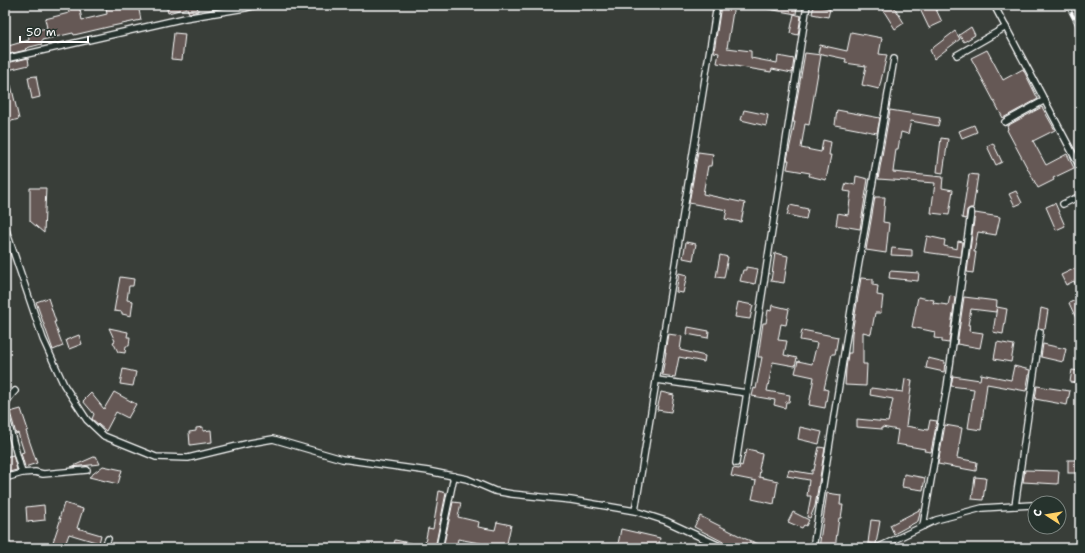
<svg xmlns="http://www.w3.org/2000/svg" width="1085" height="553" viewBox="0 0 1085 553" font-family="'Shantell Sans',sans-serif">
<style>
.building{fill:#655954;stroke:#fff}
.lines{fill:none;stroke-linecap:round;stroke-linejoin:round}
.service-casing{stroke:#fff;stroke-width:8}
.service{stroke:#26332d;stroke-width:5.5}
.rail-casing{stroke:#fff;stroke-width:4}
.rail{stroke:#26332d;stroke-width:2.5;stroke-dasharray:8;stroke-linecap:butt}
</style>
<rect width="100%" height="100%" fill="#393e39"/>
<filter id="ink" filterUnits="userSpaceOnUse"><feTurbulence type="fractalNoise" baseFrequency=".025" numOctaves="2"/><feDisplacementMap in="SourceGraphic" scale="8" xChannelSelector="R" yChannelSelector="G"/><feConvolveMatrix kernelMatrix="1 2 1 2 8 2 1 2 1" color-interpolation-filters="sRGB"/></filter>
<g filter="url(#ink)">
<g class="building">
<path d="M74,5H79L82,20L107,14L106,8L125,5H138L141,20L108,27L74,35L73,33L42,40V44L30,47L25,49L26,50L5,55V47L29,40L28,32L47,28L45,19L69,13L68,6Z"/>
<path d="M166,5H197L198,11L189,13L187,8L168,13Z"/>
<path d="M721,5H734L727,48L751,51V58L777,63L778,56L794,59L792,73L772,69L771,72L717,63L719,53L714,52Z"/>
<path d="M769,5H797L796,14L768,9Z"/>
<path d="M814,5L830,9L828,17L812,14Z"/>
<path d="M880,5H893L904,23L895,29Z"/>
<path d="M918,5H934L942,22L929,28Z"/>
<path d="M794,14L801,16L798,35L790,33Z"/>
<path d="M971,27L975,35L964,42L959,35Z"/>
<path d="M955,31L960,39L934,59L930,50Z"/>
<path d="M851,32L882,38L879,54L887,55L879,89L862,85L866,66L845,63L846,59L818,53L820,45L847,51Z"/>
<path d="M174,33L185,34L182,60L171,59Z"/>
<path d="M987,50L1003,80L1023,69L1038,99L1003,118L971,58Z"/>
<path d="M805,53L821,55L809,125L805,124L801,148L821,152L823,140L831,142L829,155H831L826,180L809,176L810,173L787,169L789,160H787L795,122H793Z"/>
<path d="M28,58L29,65L8,70L7,63Z"/>
<path d="M36,76L40,97L32,99L28,77Z"/>
<path d="M11,85L19,119L8,122L5,106V86Z"/>
<path d="M1042,107L1055,130L1033,141L1046,165L1067,154L1074,168L1053,178L1054,180L1038,188L1007,130L1008,129L1007,126Z"/>
<path d="M744,110L768,115L766,126L741,120Z"/>
<path d="M837,110L880,118L877,133L835,125Z"/>
<path d="M890,110L940,118L938,126L911,121L908,134L901,132L898,149H896L893,172L943,177L942,188L953,190L949,215L931,213L935,183L878,179Z"/>
<path d="M974,125L977,132L962,138L959,131Z"/>
<path d="M941,138L948,139L943,173L937,172Z"/>
<path d="M993,143L1002,162L996,165L987,146Z"/>
<path d="M698,152L713,154L711,166H708L703,194L745,203L741,222L725,219L727,210L689,203Z"/>
<path d="M969,174L978,175L973,208H970L967,210L966,219L962,218Z"/>
<path d="M856,176L868,179L860,229L836,225L838,213L848,215L851,192L844,191L846,183L855,185Z"/>
<path d="M30,188H46L44,233L30,221Z"/>
<path d="M1016,191L1022,203L1015,206L1009,194Z"/>
<path d="M875,197H885L883,222L889,223L886,253L866,250Z"/>
<path d="M1055,203L1065,226L1056,230L1046,207Z"/>
<path d="M790,205L808,209L806,219L787,215Z"/>
<path d="M975,213L1000,217L996,235L978,232L974,252H976L973,273L967,272Z"/>
<path d="M927,236L945,240L944,246L957,249L958,241L963,242L961,257L924,252Z"/>
<path d="M686,242L696,244L693,260L683,258Z"/>
<path d="M892,248L912,250V256L891,255Z"/>
<path d="M775,253L788,256L784,283L771,281Z"/>
<path d="M720,255L728,257L724,278L716,277Z"/>
<path d="M1080,266V295L1074,281L1066,285L1061,275Z"/>
<path d="M746,267L758,269L755,284L740,281L743,270H746Z"/>
<path d="M890,271L919,273L918,281L889,278Z"/>
<path d="M679,273L687,275L683,293L676,292Z"/>
<path d="M120,277L134,279L133,286H129L127,300L133,301L131,316L122,314V312L114,311Z"/>
<path d="M861,278L873,279V285L878,286L877,295L883,296L881,313H875L871,334L863,332V364H867L866,386L845,385L846,369L848,353H851L852,333Z"/>
<path d="M950,296L955,297L949,343L942,342V339L934,338L935,332L912,327L918,297L934,300L933,303L948,305Z"/>
<path d="M964,297L997,301L996,312L971,309L968,325H970L969,331L983,333L980,348L957,344Z"/>
<path d="M48,298L56,322H54L63,346L53,350L36,302Z"/>
<path d="M1080,298V327L1069,303Z"/>
<path d="M738,302L753,305L750,319L735,317Z"/>
<path d="M772,305L789,309L786,325L781,324L778,340L787,341L784,355L797,358L795,366L773,362L767,391L790,395L789,402H786L785,408L774,405L775,400L752,396L754,388L756,389L762,357H758L763,323H766L768,310L771,311Z"/>
<path d="M997,307L1007,309L1003,334L993,332Z"/>
<path d="M1041,308L1048,310L1045,329L1038,328Z"/>
<path d="M688,327L709,331L708,338L687,334Z"/>
<path d="M109,328L128,332L127,337H130L129,346H126L125,353L118,352L113,342L115,341Z"/>
<path d="M802,330L838,337L835,354H832L824,389L828,390L825,408L809,405L814,377L795,373L798,361L812,364L817,343L800,340Z"/>
<path d="M668,334L682,336L680,350L705,356L704,362L679,357L675,377L662,375L666,352H665Z"/>
<path d="M79,335L82,344L69,349L66,340Z"/>
<path d="M997,342L1014,345L1011,362L994,359Z"/>
<path d="M1043,344L1066,349L1063,362L1041,357Z"/>
<path d="M928,358L945,362L944,372L926,368Z"/>
<path d="M1014,366L1030,370L1026,391L987,384L981,430L968,428L974,389L951,386L953,376L980,380L981,374L1011,380Z"/>
<path d="M123,369L136,372L133,386L120,384Z"/>
<path d="M1072,370L1079,371L1077,383L1070,382Z"/>
<path d="M905,379L912,380L906,426L928,430L930,420L937,421L931,452L924,451L925,449L896,444L898,430L882,427V429L857,427V419L888,422L893,399L870,395L871,388L903,392Z"/>
<path d="M1037,386L1070,391L1067,405L1035,399Z"/>
<path d="M114,392L136,404L128,418L116,412L106,431L92,419L94,414L83,401L91,393L104,409Z"/>
<path d="M661,392L674,395L671,412L657,410Z"/>
<path d="M21,409L28,430L26,431L37,463L25,467L21,453L24,452L18,433L16,434L10,412Z"/>
<path d="M945,425L962,428L957,458L977,462L976,471L938,464Z"/>
<path d="M203,427V431L211,430L212,442L190,445L189,432L196,431V428Z"/>
<path d="M800,427L822,432L819,444L798,439Z"/>
<path d="M819,447L825,448L815,506L810,518L807,517L811,496H807L809,480L787,476L789,470L812,474V470H814Z"/>
<path d="M747,449L756,451V452L762,454L759,469L760,470L759,477L778,481L774,504L752,499L756,481L731,476L733,468L739,469L740,465L742,466L745,453L746,454Z"/>
<path d="M13,455L17,470L9,472L5,457Z"/>
<path d="M96,456L100,464L71,467Z"/>
<rect x="1068" y="460" width="12" height="13"/>
<path d="M103,466L122,470L118,484L89,477Z"/>
<path d="M1025,470L1059,471L1058,484L1023,482Z"/>
<path d="M904,474L925,478L923,490L902,487Z"/>
<path d="M975,477L986,478L983,500L972,499Z"/>
<path d="M439,491L446,493L435,548H424L428,528L433,529Z"/>
<path d="M827,493L841,495L840,505H843L841,518H839L835,548H819Z"/>
<path d="M453,502L461,503L458,517L479,522L478,527L495,530L497,522L511,525L506,548L458,539L456,548H443Z"/>
<path d="M64,503L83,509L77,528L101,535L99,543L69,534L64,548H51L61,518L59,519Z"/>
<path d="M44,505L45,520L27,522L26,507Z"/>
<path d="M921,509L918,521L894,534L890,525Z"/>
<path d="M793,512L809,520L806,526L804,525L802,528L788,522Z"/>
<path d="M700,516L746,539L768,548H735L694,527Z"/>
<path d="M871,520L880,521L876,544L868,543Z"/>
<path d="M621,529L660,538L658,548H637L618,544Z"/>
<path d="M395,540L419,545L418,548H393Z"/>
</g>
<g class="lines">
<defs>
<g id="service">
<path d="M244,5L245,8L257,5"/>
<path d="M717,5L635,511L666,521L724,548"/>
<path d="M994,5L1080,167"/>
<path d="M957,55L1006,27"/>
<path d="M5,59L185,18L245,8"/>
<path d="M1005,122L1045,100"/>
<path d="M1063,204L1080,196"/>
<path d="M5,227L43,339L64,385L87,420L104,436L156,457L188,458L250,443L273,439L342,459L428,471L467,479L495,491L512,494L571,500L635,511"/>
<path d="M657,380L747,393"/>
<path d="M15,391C8,398 6,402 5,412L22,473"/>
<path d="M736,463L807,5"/>
<path d="M5,478L22,473L35,472L43,474L87,470"/>
<path d="M1015,506L1040,332"/>
<path d="M923,526L947,387L971,212"/>
<path d="M104,548L108,539"/>
<path d="M439,548L454,476"/>
<path d="M813,548L854,291L894,59"/>
<path d="M877,548L936,520L982,508L1032,505"/>
</g>
</defs>
<use href="#service" class="service-casing"/>
<use href="#service" class="service"/>
<defs>
<path id="rail" d="M1067,5L1080,30"/>
</defs>
<use href="#rail" class="rail-casing"/>
<use href="#rail" class="rail"/>
</g>
</g>
<rect width="1085" height="553" fill="none" stroke="#26332d" stroke-width="20"/>
<rect x="10" y="10" width="1065" height="533" fill="none" stroke="#fff" stroke-width="1.5" filter="url(#ink)"/>
<g transform="translate(1047 515) rotate(282)"><circle r="19" fill="#26332d" stroke="#7d8581"/>
<path d="M0-3L7 15L0 10L-7 15Z" fill="#ffd166"/>
<text y="-6" font-size="11" font-weight="bold" text-anchor="middle" fill="#ffffff">С</text>
</g>
<path d="M20 36v6h68v-6" fill="none" stroke="#ffffff" stroke-width="2"/>
<text x="26" y="36" font-size="12" fill="#ffffff" stroke="#26332d" stroke-width="3" paint-order="stroke">50 m</text>
</svg>
